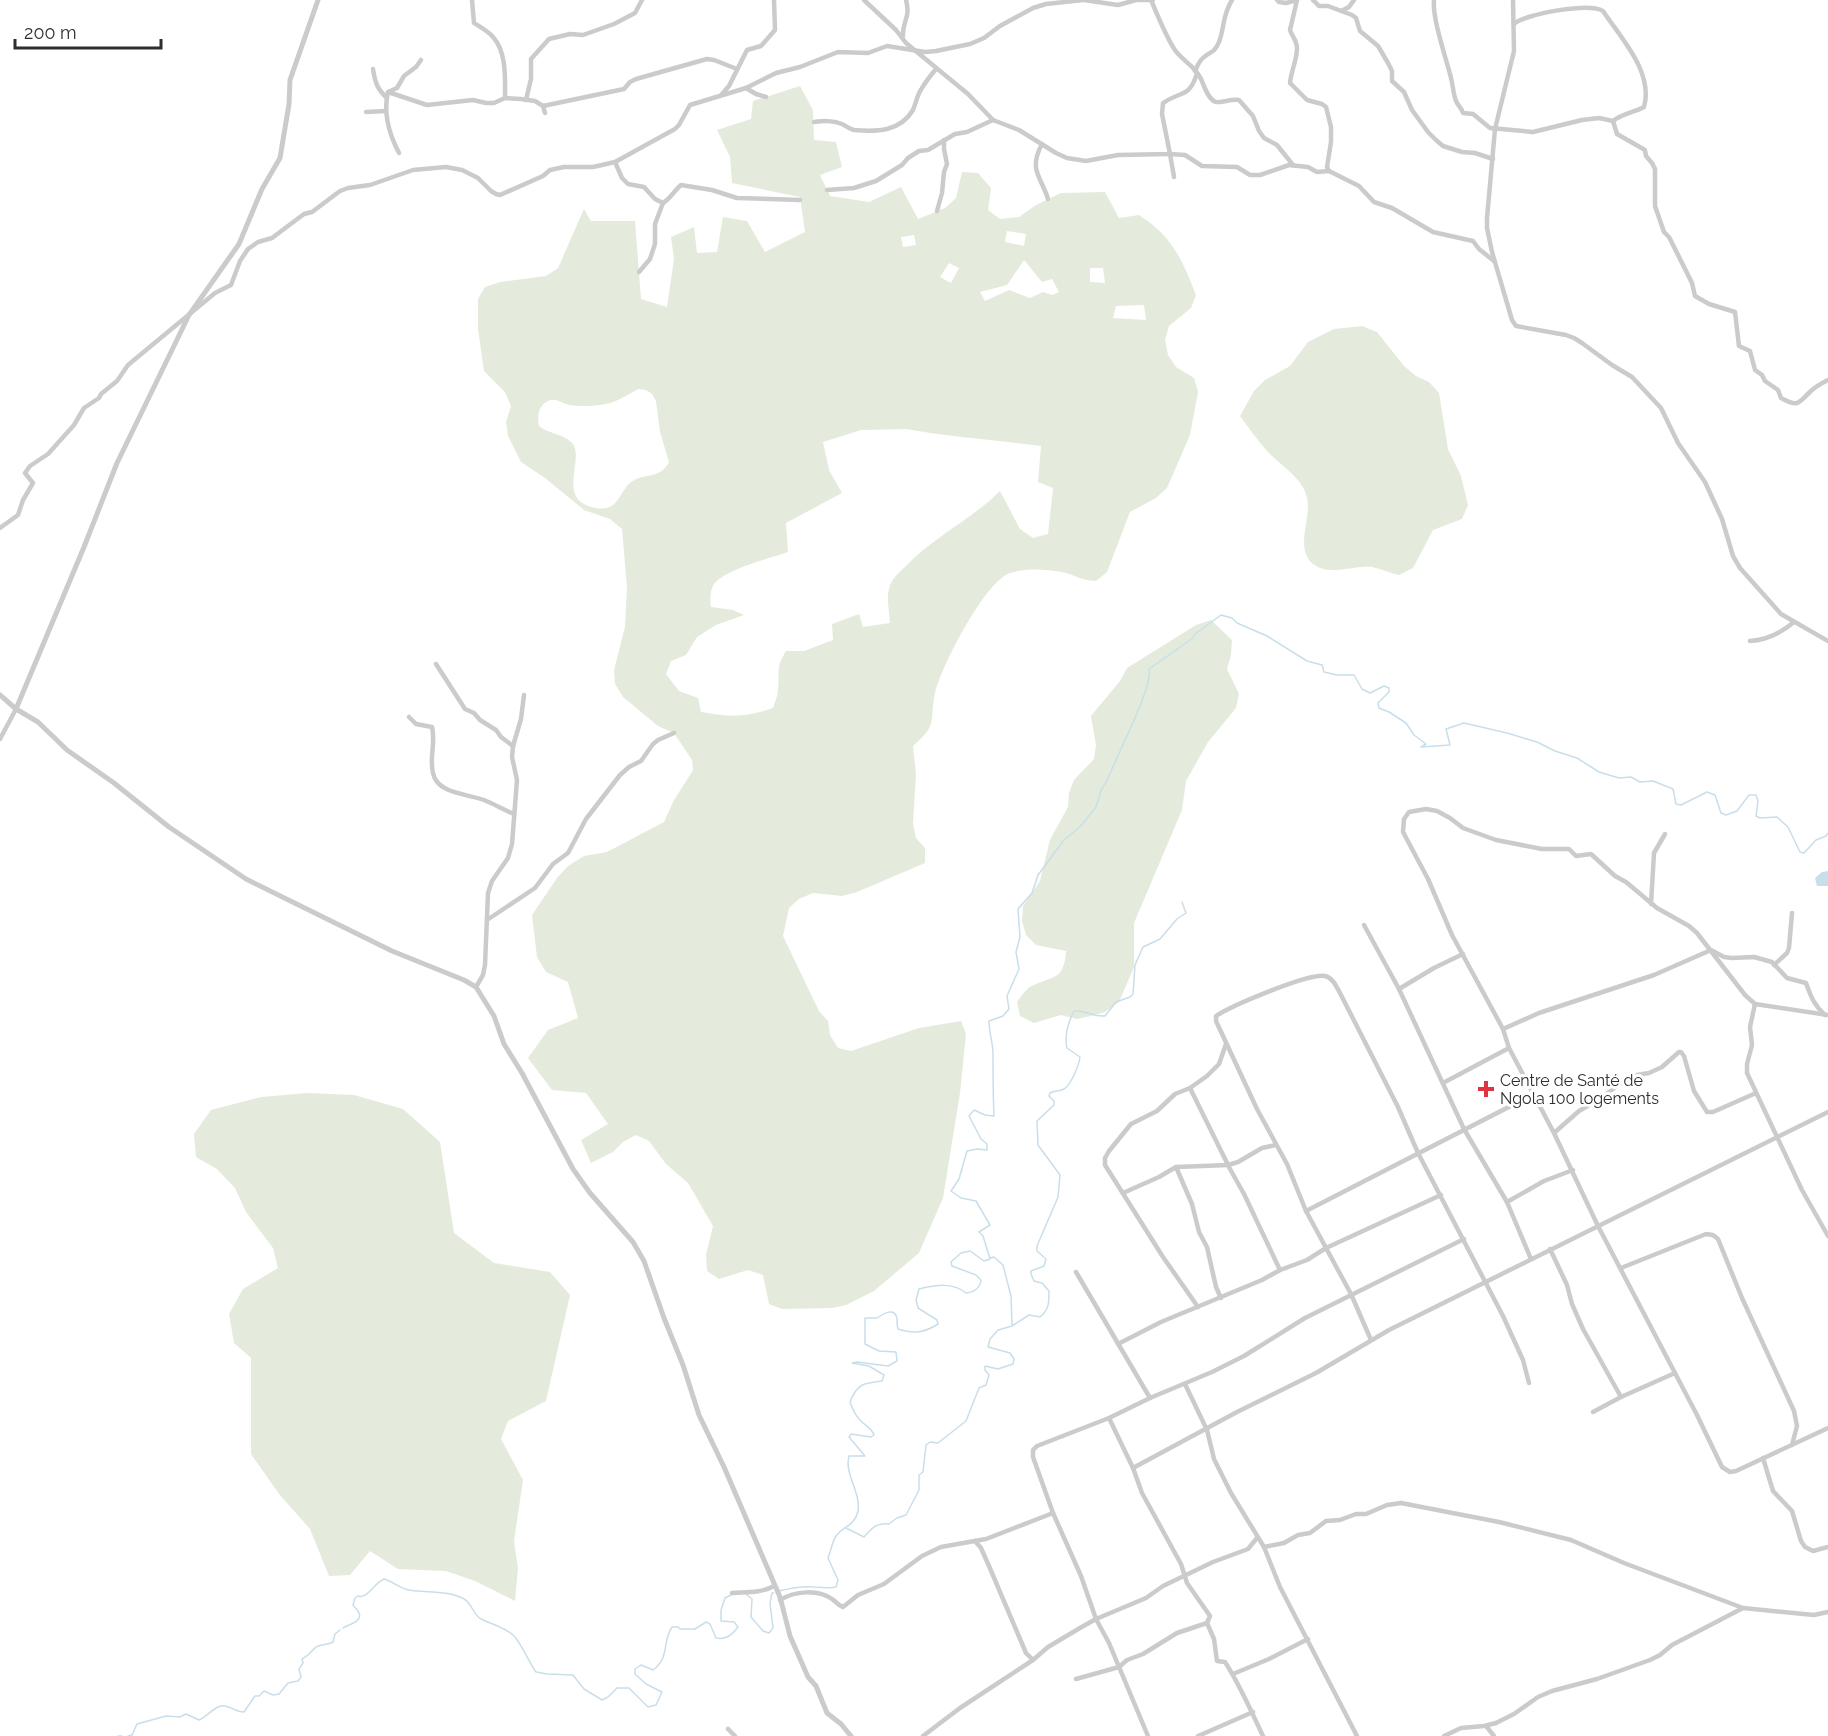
<svg xmlns="http://www.w3.org/2000/svg" width="1828" height="1736" viewBox="0 0 1828 1736" font-family="Raleway,sans-serif">
<style>
.green{fill:#e4ebdc;fill-rule:evenodd}
.water{fill:#c8deeb}
.lines{fill:none;stroke-linecap:round;stroke-linejoin:round}
.stream{stroke:#c8deeb;stroke-width:1.5}
.minor{stroke:#cbcbcb;stroke-width:4.5}
.tertiary{stroke:#cbcbcb;stroke-width:5}
.poi-dot{fill:#e13342;stroke:#fff;stroke-width:2}
.labels{text-anchor:middle;dominant-baseline:central;stroke-width:6;stroke-linejoin:round;paint-order:stroke}
.poi-label{font-size:16px;fill:#2e2e2e;stroke:#fff;text-anchor:start}
</style>
<rect width="100%" height="100%" fill="#fff"/>
<g class="green">
<path d="M800,86L813,110L814,140L836,142L842,167L820,175L830,196L869,202L901,187L918,219L945,208L956,198L962,172L978,173L991,188L988,210L1000,219L1019,217L1036,205L1061,193L1105,192L1119,218L1139,215C1172,236 1182,259 1196,295L1191,308L1169,326L1165,340L1168,355L1176,367L1194,378L1198,392L1190,435L1167,488L1156,498L1130,512L1107,572L1096,581C1092,581 1087,580 1083,579C1077,578 1072,574 1066,573C1048,569 1027,568 1010,573C985,581 941,667 935,693C929,721 939,724 913,746L916,774L913,824L916,838L925,848V863L857,892L842,896L813,893L799,899L789,908L783,936L819,1011L828,1021L830,1035L838,1048L851,1051L919,1028L961,1021L966,1034L960,1093L943,1198L919,1253L874,1291L846,1305L832,1308L782,1309L769,1304L763,1275L748,1270L719,1279L707,1271L706,1255L713,1226L688,1183L666,1164L649,1141L636,1135L623,1142L613,1152L591,1163L581,1140L608,1124L586,1093L552,1090L528,1058L548,1030L578,1018L568,982L546,972L537,957L532,915L557,878L568,866L584,856L607,852L664,822L674,800L693,770L692,760L674,733L658,726L623,697L615,684L614,670L625,627L627,588L622,529L610,519L584,510L545,478L521,462L508,436L506,422L511,406L505,392L484,371L478,329V299L485,287L500,282L546,276L558,268L584,209L591,221H635L641,299L667,307L674,259L671,237L694,227L697,253L717,252L723,217L747,221L765,252L805,232L800,197L732,183L730,157L717,130L751,119L753,101ZM1007,231L1026,234L1024,246L1005,242ZM914,235L916,245L903,247L901,237ZM1024,260L1042,282L1052,279L1059,292L1052,295L1043,292L1030,298L1009,290L985,301L980,292L1007,285ZM949,263L959,268L951,283L940,277ZM1090,268H1103L1105,283L1090,282ZM1144,305L1146,320L1113,318L1116,306ZM639,389L646,390L652,394L656,401L660,432L669,462C660,480 643,472 630,483C623,489 620,499 613,505C607,509 602,509 596,508C554,501 586,458 572,443C564,434 549,434 539,426C537,417 538,406 548,401C556,397 562,404 570,405C583,407 601,406 613,402C622,399 630,393 639,389ZM906,429C950,437 996,440 1041,446L1038,482L1053,488L1048,534L1033,538L1020,529L1000,491C971,520 933,537 905,567C901,571 895,576 892,581C885,592 889,610 890,623L863,627L859,614L832,624L833,640L804,651H786C775,669 780,671 778,689C778,695 775,702 773,708C743,718 731,717 701,712L698,698L679,691L666,674L671,661L686,655L697,637L716,625L744,615L733,610L711,607C710,600 710,590 714,584C725,570 770,558 788,552L786,523L842,493L829,470L823,442L861,430Z"/>
<path d="M1362,326L1377,332L1404,366L1416,376L1429,382L1439,393L1448,449L1461,476L1468,505L1462,519L1433,530L1413,568L1399,575C1390,573 1381,569 1372,567C1353,565 1330,577 1313,564C1294,548 1312,518 1307,498C1303,478 1281,466 1268,452C1258,441 1249,428 1240,416L1254,391L1265,380L1290,366L1308,342L1334,329Z"/>
<path d="M1211,620L1232,640L1231,655L1227,669L1239,694L1236,708L1208,742L1186,781L1182,810L1134,923V967L1119,1002L1105,1012L1091,1016L1077,1019L1061,1015L1034,1023L1020,1016L1017,1002C1021,997 1025,990 1030,987C1052,975 1064,982 1066,951L1036,945L1026,935L1022,921L1023,906L1040,881L1050,840L1068,807L1069,793L1074,780L1094,759L1096,745L1091,716L1120,681L1127,668L1196,625Z"/>
<path d="M307,1093L354,1095L403,1109L440,1142L454,1233L494,1263L550,1272L570,1295L546,1401L508,1421L501,1439L523,1480L514,1541L518,1568L515,1601L475,1581L446,1571L398,1569L370,1551L350,1575L329,1576L310,1529L279,1494L251,1454V1358L234,1343L229,1314L243,1289L278,1268L273,1248L246,1212L235,1188L217,1169L196,1157L194,1134L211,1110L261,1097Z"/>
</g>
<path class="water" d="M1828,871V886H1817L1815,878L1822,872Z"/>
<g class="lines">
<g class="stream">
<path d="M990,1258L994,1257L1003,1265L1011,1296L1012,1325"/>
<path d="M846,1528L864,1537C872,1528 877,1522 889,1524L897,1518L906,1515L919,1490V1475L923,1472L926,1445L930,1442L938,1443L966,1421L979,1388L986,1385L989,1375L985,1370V1366L998,1369L1013,1364L1014,1359L1010,1353L988,1347L990,1339L998,1330L1012,1326L1029,1315L1040,1317C1049,1310 1049,1303 1049,1291L1042,1283L1034,1281L1031,1274V1271L1044,1266L1046,1259L1037,1251V1246L1058,1197L1060,1175L1038,1145L1037,1121L1054,1105V1101L1049,1096L1050,1093C1055,1090 1059,1092 1064,1089C1071,1085 1079,1065 1080,1057L1067,1048C1064,1036 1068,1023 1074,1011C1088,1010 1091,1017 1105,1016L1116,1002L1130,997L1133,994L1135,965L1143,947L1160,939L1177,919L1186,913L1182,902"/>
<path d="M779,1591C791,1588 803,1586 815,1587C823,1587 829,1589 836,1587L838,1580L828,1558C831,1551 832,1542 836,1536C843,1526 855,1526 858,1511C861,1492 844,1474 849,1456H865L849,1437L851,1434L871,1437L874,1435C871,1427 865,1426 860,1420C855,1415 852,1408 850,1402C857,1384 863,1383 882,1381L884,1375L869,1366L852,1363L857,1362L888,1366L897,1361L896,1352L879,1351L865,1344V1318H877C883,1314 895,1306 897,1319C897,1322 897,1326 898,1329C914,1334 924,1333 938,1324L937,1320L918,1308L916,1300L919,1289C935,1285 953,1282 966,1293C974,1292 980,1289 981,1280L976,1275L952,1266L951,1262L961,1253L970,1251L984,1261L990,1259L983,1236L979,1232L990,1225L976,1201L961,1198L951,1191L959,1179L967,1151L977,1149L987,1150V1144L981,1139L969,1116L974,1110L985,1115L994,1116C993,1095 993,1074 993,1054C993,1043 989,1033 989,1021L1003,1016L1009,1009L1007,996L1019,969L1016,952L1020,937L1018,909L1032,893L1038,875L1055,852L1064,840L1080,827L1096,807L1102,788L1107,781C1115,759 1154,685 1149,669L1193,638L1195,634L1221,615L1232,618L1237,623L1267,636L1307,661L1322,665L1324,672L1337,675H1354L1362,689L1370,693L1384,686L1389,688V692L1378,703L1379,708L1389,712L1406,723L1414,735L1426,744L1421,747L1450,745L1446,729L1464,723L1507,733L1537,742L1555,751L1577,758L1599,772L1619,778L1631,777L1640,782L1653,781L1673,789L1676,804L1681,805L1707,792L1715,795L1721,813L1726,815L1737,811L1749,795H1756L1758,801L1756,816L1760,818L1777,817L1788,827L1800,852L1804,853L1816,840L1826,836L1828,833"/>
<path d="M746,1594L752,1599L751,1617L763,1631L769,1633L773,1628L770,1603L772,1593H774"/>
<path d="M343,1628C347,1625 363,1622 359,1613C358,1610 355,1608 353,1605L355,1598L358,1596C368,1599 373,1584 384,1579C394,1582 399,1588 409,1590C427,1593 447,1590 464,1599C472,1603 473,1615 481,1619C493,1625 505,1627 514,1636C523,1646 528,1661 536,1672L547,1674L573,1675L584,1689L602,1700L608,1697L617,1688H629L648,1707L656,1705L662,1692L646,1684L635,1674V1669L641,1665L653,1670C670,1658 662,1641 672,1627H678L680,1629H695L706,1622L710,1624L716,1638C726,1640 732,1635 738,1627L734,1622L721,1621V1610L725,1598L733,1594"/>
<path d="M118,1736H122"/>
<path d="M128,1736L132,1735L137,1724L166,1716L180,1717L186,1714L199,1720C207,1717 216,1704 225,1706C232,1707 236,1712 244,1712L255,1696H259L264,1691L273,1695L279,1694L288,1683L298,1681L301,1677L299,1669L303,1663L302,1659C309,1656 312,1649 318,1646C324,1644 328,1645 333,1642L335,1634L340,1630"/>
</g>
<g class="minor">
<path d="M472,0L474,23C480,27 488,31 493,37C507,52 505,80 505,98"/>
<path d="M864,0L896,30L906,43L968,94L993,120L1019,130L1056,153L1067,158L1086,161L1118,155L1170,154L1162,114L1163,103C1180,91 1190,98 1197,73"/>
<path d="M1084,0L1118,5L1136,0H1153"/>
<path d="M1151,0C1158,16 1164,32 1173,47C1179,59 1195,65 1201,79C1204,85 1208,100 1216,102C1220,103 1231,99 1239,100L1253,116L1259,131L1264,138L1277,145L1293,165"/>
<path d="M1277,0L1279,2L1286,3L1297,0"/>
<path d="M1297,0L1290,30C1292,36 1297,41 1297,48C1297,60 1291,71 1290,83L1307,100L1322,104L1326,107L1331,127V142L1327,167L1329,171L1359,186L1374,202L1392,208L1433,232L1473,241L1479,249L1494,261"/>
<path d="M1313,0L1319,6H1328L1352,15L1356,18L1360,31L1378,46L1388,63L1392,71V81L1404,92L1412,110L1428,132L1436,140L1443,146L1462,152L1475,153L1493,159"/>
<path d="M1434,0C1432,18 1446,58 1451,78C1453,85 1453,93 1456,101C1458,106 1461,107 1463,113L1473,114L1490,128L1533,132L1582,120L1599,118L1613,121L1617,134L1645,150L1646,156L1652,163L1655,169V206L1664,232L1669,237L1692,283L1695,296L1709,304L1735,312L1739,346L1750,351L1755,370L1762,375L1765,381L1778,390L1781,398C1799,408 1798,403 1811,391C1816,386 1822,383 1828,380"/>
<path d="M1513,0L1514,51L1495,129L1487,218V228L1492,252L1512,320L1516,326L1566,335L1574,338L1582,343L1612,365L1632,377L1661,408L1678,443L1705,482L1722,519L1733,556L1740,568L1781,614L1828,641"/>
<path d="M1341,11L1349,7L1354,0"/>
<path d="M1514,24C1524,14 1591,2 1603,11C1620,37 1654,72 1644,107C1633,113 1623,113 1613,121"/>
<path d="M903,36C902,21 911,18 906,0"/>
<path d="M373,69C375,82 377,89 387,98"/>
<path d="M1195,71C1197,67 1199,61 1203,58C1210,51 1214,54 1219,42C1225,26 1222,16 1232,0"/>
<path d="M746,88L756,94L766,97"/>
<path d="M388,92L427,105L473,100L486,103H494L505,98L521,99L535,101L543,106L545,113"/>
<path d="M722,94L729,86L747,50L761,46L775,30L774,0"/>
<path d="M526,100L531,79V59L549,39L570,34L583,35L614,24L635,13L642,0"/>
<path d="M543,106L624,89L630,82L636,79L707,59L714,60L737,69"/>
<path d="M366,112L386,111"/>
<path d="M814,122C823,121 832,120 842,124C846,126 849,129 854,130C876,132 900,132 913,110C916,103 917,95 922,88C926,81 931,75 936,69"/>
<path d="M1042,144C1028,170 1041,176 1048,199"/>
<path d="M399,153C389,134 383,113 388,92L397,88L404,76L416,67L421,60"/>
<path d="M615,162L622,178L628,184L644,187L655,199L663,203C670,199 674,191 681,185L712,190L737,198L800,200"/>
<path d="M1174,177L1170,154L1185,155L1202,166L1237,167L1250,175H1260L1289,165L1308,167L1317,172L1329,171"/>
<path d="M827,190L854,188L876,181L902,165L908,158L919,151L928,150L955,134L967,132L993,120"/>
<path d="M937,211L942,193L944,172L947,164L944,149V140"/>
<path d="M639,272L650,259L655,244V224L663,203"/>
<path d="M0,528L18,515L23,500L33,483L25,473L30,466L48,454L74,425L84,408L99,398L101,394L117,381L128,365L215,293L231,285L240,261L248,249L258,242L272,238L304,214L312,212L340,191L348,188L370,185L413,170L446,167L462,170L478,178L491,191L496,194L500,195L543,176L550,170L564,167H593L615,162L675,129L679,125L690,105L746,88L776,73L800,67L838,52L868,53L887,46L925,52L936,51L970,44L984,38L1000,26L1033,8L1046,4L1083,0"/>
<path d="M1750,641C1766,640 1781,633 1794,622"/>
<path d="M436,664L465,709L474,713L480,720L496,730L501,737L513,746"/>
<path d="M409,717L416,724L432,727C436,742 429,758 433,773C437,794 468,794 484,800C494,804 504,810 514,814"/>
<path d="M0,739L16,709"/>
<path d="M1651,904L1654,853L1665,834"/>
<path d="M487,920L535,888L553,864L568,853L586,819L620,775L629,767L641,761L653,744L658,740L674,733"/>
<path d="M1364,925L1399,989L1464,1129L1507,1202L1531,1259"/>
<path d="M1774,965L1787,953L1789,948L1792,913"/>
<path d="M476,987L483,975L485,965L488,893L492,881L508,858L512,844L517,780L512,757L513,746L521,719L524,695"/>
<path d="M1399,989L1434,968L1463,954"/>
<path d="M1755,1004L1750,1027L1752,1045L1747,1064V1073L1802,1190L1828,1236"/>
<path d="M1828,1015L1755,1004L1745,995L1697,933L1689,926L1657,908L1626,882L1615,876L1591,854L1576,856L1569,849H1542L1496,840L1463,828L1450,818L1437,811L1426,809L1409,812L1404,819L1403,832L1428,879L1452,935L1503,1029L1509,1048L1554,1133L1598,1226L1697,1415L1722,1467L1730,1472L1736,1471L1828,1428"/>
<path d="M1503,1029L1539,1013L1654,975L1711,950L1724,957L1732,958L1754,957L1772,962L1787,978L1806,983C1811,997 1814,1005 1825,1015"/>
<path d="M1443,1083L1509,1048"/>
<path d="M1190,1088L1230,1169L1244,1194L1280,1270"/>
<path d="M1554,1133L1579,1111L1601,1098L1625,1080L1637,1075L1649,1073L1662,1067L1679,1052H1681L1684,1056L1694,1091L1707,1112H1713L1756,1093"/>
<path d="M1176,1167L1192,1204L1199,1232L1207,1247L1216,1287L1221,1298"/>
<path d="M1123,1193L1159,1177L1176,1167L1228,1165L1238,1162L1262,1148L1276,1145"/>
<path d="M1507,1202L1544,1181L1573,1170"/>
<path d="M1306,1211L1534,1094"/>
<path d="M1550,1249L1567,1285L1572,1304L1583,1329L1621,1397"/>
<path d="M1621,1268L1706,1234L1713,1235L1718,1239L1742,1298L1794,1411L1797,1426L1792,1445"/>
<path d="M1076,1272L1150,1398"/>
<path d="M1198,1307L1163,1257L1105,1165V1158L1109,1151L1131,1124L1157,1111L1175,1094L1190,1088L1207,1076L1219,1064L1226,1044"/>
<path d="M1371,1340L1351,1294L1306,1211L1287,1164L1257,1109L1216,1021V1016C1231,1006 1308,973 1325,976C1333,978 1336,986 1340,993L1398,1107L1418,1153L1503,1316L1523,1360L1529,1383"/>
<path d="M1118,1344L1161,1322L1262,1280L1280,1270L1307,1260L1326,1248L1441,1195"/>
<path d="M1185,1384L1207,1430L1214,1459L1231,1493L1264,1547L1280,1587L1357,1736"/>
<path d="M1593,1412L1621,1397L1675,1373"/>
<path d="M1763,1458L1773,1491L1792,1511L1801,1541L1805,1547L1813,1551L1828,1547"/>
<path d="M1133,1468L1237,1412L1316,1373L1389,1330L1828,1112"/>
<path d="M975,1541L981,1548L989,1566L1026,1653L1033,1660"/>
<path d="M1264,1547L1284,1543L1298,1535L1310,1533L1326,1521L1340,1520L1356,1514H1366L1387,1505L1401,1503L1499,1522L1571,1540L1624,1563L1743,1608"/>
<path d="M732,1593C746,1592 762,1593 774,1586"/>
<path d="M780,1600C795,1591 817,1589 832,1599C837,1602 837,1605 843,1607L858,1595L884,1584L922,1556L941,1547L986,1539L1053,1513"/>
<path d="M1207,1623L1214,1639L1217,1661L1225,1662C1240,1685 1251,1711 1263,1736"/>
<path d="M1233,1674L1269,1659L1308,1639"/>
<path d="M1076,1679L1119,1667L1127,1660L1143,1654L1177,1633L1207,1623L1210,1616L1187,1583L1181,1564L1142,1493L1133,1468L1109,1418"/>
<path d="M1486,1726L1494,1736"/>
<path d="M728,1729L735,1736"/>
<path d="M923,1736L960,1708L1033,1660L1048,1647L1080,1628L1096,1619L1146,1598L1163,1586L1213,1562L1248,1549L1257,1538"/>
<path d="M1148,1736L1109,1643L1096,1619L1081,1576L1053,1513L1033,1457V1450L1037,1446L1109,1418L1150,1398L1212,1372L1244,1356L1305,1318L1464,1239"/>
<path d="M1198,1736L1253,1712"/>
<path d="M1444,1736L1461,1728L1484,1726L1496,1723L1514,1714L1538,1697L1552,1691L1597,1679L1650,1660L1660,1655L1672,1645L1743,1608L1814,1615L1828,1612"/>
</g>
<g class="tertiary">
<path d="M0,695L16,709L38,722L67,750L114,783L169,827L246,879L392,951L464,980L476,987L494,1016L504,1044L522,1073L573,1169L590,1193L633,1242L644,1261L664,1318L683,1365L699,1415L724,1467L780,1597L790,1636L808,1677L816,1686L827,1713L841,1724L851,1736"/>
<path d="M16,709L84,547L117,463L189,315L239,244L262,189L280,158L289,104L290,80L318,0"/>
</g>
</g>
<path class="poi-dot" d="M1483 1080h6v6h6v6h-6v6h-6v-6h-6v-6h6z"/>
<g class="labels">
<g class="poi-label">
<text x="1500" y="1080">Centre de Santé de<tspan x="1500" dy="18">Ngola 100 logements</tspan></text>
</g>
</g>
<path d="M15 39v9h146v-9" fill="none" stroke="#2e2e2e" stroke-width="3"/>
<text x="24" y="39" font-size="18" fill="#2e2e2e" stroke="#ffffff" stroke-width="4.5" paint-order="stroke">200 m</text>
</svg>
